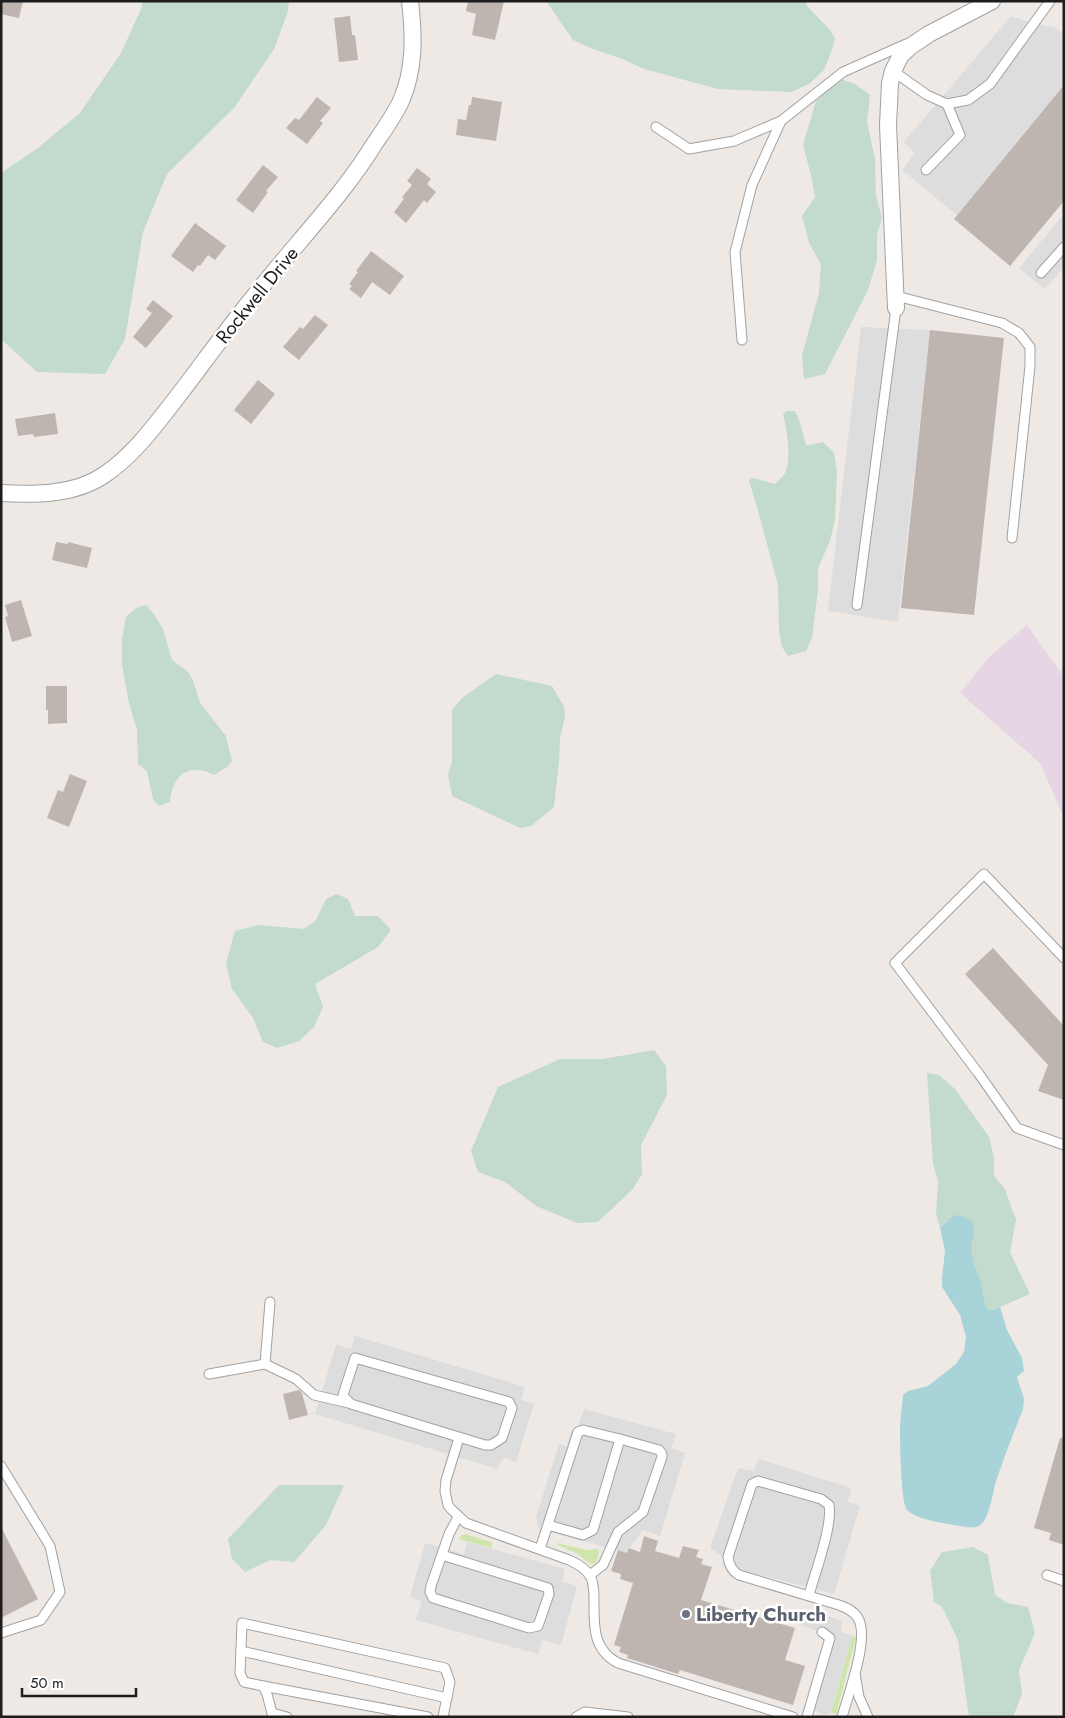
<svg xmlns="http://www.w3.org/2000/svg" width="1065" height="1718" viewBox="0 0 1065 1718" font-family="Jost,sans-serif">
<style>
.industrial{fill:#e6d6e5}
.grass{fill:#cfe5ac}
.wetland{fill:#c2dbcc}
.parking{fill:#ddd}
.water{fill:#a7d3d9}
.building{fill:#beb5b0}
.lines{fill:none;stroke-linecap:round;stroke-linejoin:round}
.service-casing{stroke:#a1a1a1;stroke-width:11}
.minor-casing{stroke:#a1a1a1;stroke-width:18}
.service{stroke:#fff;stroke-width:9}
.minor{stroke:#fff;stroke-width:16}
.worship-dot{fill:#6b7280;stroke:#fff;stroke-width:2}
.labels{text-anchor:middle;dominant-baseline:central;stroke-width:5;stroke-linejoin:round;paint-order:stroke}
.street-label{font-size:19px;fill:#1d1d1d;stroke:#fff}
.worship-label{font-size:19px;font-weight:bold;fill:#5b616d;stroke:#fff;text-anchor:start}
</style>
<rect width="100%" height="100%" fill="#eee9e4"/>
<path class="industrial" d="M1027,625L1064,677V818L1040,763L960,693L988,658Z"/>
<g class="grass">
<path d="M466,1534L493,1543L491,1548L459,1539L462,1535Z"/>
<path d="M557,1543L586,1550L598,1549L599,1552L596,1563L592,1564L589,1563L578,1554L556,1544Z"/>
<path d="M852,1636L856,1638L836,1714L831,1713Z"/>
</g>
<g class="wetland">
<path d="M143,1H289L288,11L274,49L234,108L167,174L143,232L125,339L105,374L37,372L1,339V173L38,148L80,113L121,53L141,9Z"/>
<path d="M546,1H806L807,6L830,30L835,38L833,47L824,70L809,84L791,92L718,89L644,69L620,58L593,49L573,40Z"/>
<path d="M840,79L855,84L870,95L867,122L875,159L876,196L882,218L877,235V260L868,290L825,374L804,379L802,356L819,293L821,264L809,243L802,216L815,197L811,175L803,145L816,101Z"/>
<path d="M786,411H795C801,422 802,432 806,445H809L823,442L834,453L837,472L835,520L830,541L818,568V590L812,638L806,651L788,656L782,647L779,631L778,585L760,518L749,480L753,478L775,484C779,480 784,476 786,471C791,457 787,429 783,415Z"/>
<path d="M146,605L154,614L163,629L172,660L188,672L193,680L200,703L226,736L232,761L227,767L214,775C209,773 204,770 199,770C179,768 171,786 170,802L159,806L153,799L147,771L138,764L137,730L129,703L122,664V639L126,617L136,608Z"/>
<path d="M496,674L552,686L564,707L565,716L560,738L559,761L554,807L531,826L520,828L452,796L448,775L452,761V710L462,698Z"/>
<path d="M337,894L348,899L355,916H378L391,930L378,947L315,984L323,1007L314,1027L299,1041L277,1048L263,1042L253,1018L232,989L226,963L235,931L258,925L304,929L316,920L326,899Z"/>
<path d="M654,1050L666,1066L667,1095L641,1145L642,1174L633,1189L598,1222L577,1223L536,1206L505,1182L478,1172L471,1151L498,1087L560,1059H603Z"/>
<path d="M927,1073L939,1075L955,1089L989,1137L994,1158V1176L1005,1189L1016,1220L1010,1252L1030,1294L993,1310H988C984,1303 984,1294 982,1287C974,1261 969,1255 975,1228L947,1220L940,1227L936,1214L938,1181L933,1163Z"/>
<path d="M279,1485H344L326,1525L294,1562L270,1560L245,1572L232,1559L228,1539Z"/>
<path d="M973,1547L988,1555L995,1595L1007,1603L1028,1607L1035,1633L1019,1670L1022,1694L1013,1717H969L958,1640L942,1607L934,1602L930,1571L942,1552Z"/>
</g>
<g class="parking">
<path d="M1011,16L1022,20L1056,28L1064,35V85L957,215L902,170L915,153L904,142Z"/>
<path d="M1064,214V267L1045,289L1019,268Z"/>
<path d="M861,327L930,330L898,622L828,611Z"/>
<path d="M355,1336L525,1387L521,1400L534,1404L516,1462L505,1458L501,1460L498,1469L315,1414L336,1345L351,1349Z"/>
<path d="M584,1409L676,1434L671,1448L685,1453L660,1536L643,1530L629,1548L627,1553L539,1529L536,1517L559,1444L567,1446L571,1431L579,1424Z"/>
<path d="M759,1459L851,1488L848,1502L860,1506L834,1594L744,1571L710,1548L738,1468L753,1471Z"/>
<path d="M467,1542L565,1569L562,1582L577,1586L561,1645L542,1640L538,1654L416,1620L422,1601L410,1597L425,1543L464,1554Z"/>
<path d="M808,1610L842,1621L841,1632L852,1636L831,1713L824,1715L809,1708L830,1638L822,1632L802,1626Z"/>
</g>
<path class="water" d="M954,1215C960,1216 968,1217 972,1222C978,1229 971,1240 972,1249C972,1262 979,1274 982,1287C984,1295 984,1303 988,1310H993L1000,1307L1007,1330L1022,1358L1024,1371L1017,1377L1024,1399L1023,1409C1014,1432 1005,1455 997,1478C993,1490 991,1512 983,1522C979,1528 972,1528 966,1527C950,1524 919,1521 907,1510C901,1504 900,1442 900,1430C900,1418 902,1407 903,1395L908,1391L928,1386L956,1364L964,1352L966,1337L960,1315L942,1287V1278L945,1251L940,1227Z"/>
<g class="building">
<path d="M1,1H23L19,18L1,14Z"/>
<path d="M468,1H504L495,40L472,35L476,14L466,11Z"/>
<path d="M350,16L352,35H355L358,60L339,62L334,18Z"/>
<path d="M1064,85V201L1010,266L954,219Z"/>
<path d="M317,97L331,108L320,121L323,123L307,144L286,128L295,118L299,120Z"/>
<path d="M472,97L502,102L496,141L456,135L458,119L466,120L469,105H471Z"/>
<path d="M263,165L278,177L266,191L268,192L253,213L236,200Z"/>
<path d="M417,168L431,179L427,184L436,192L427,203L424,200L406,223L394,212L404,199L402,197L412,185L407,181Z"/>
<path d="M195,223L226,246L215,260L208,255L200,266L198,265L193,272L171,256Z"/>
<path d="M371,251L404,276L390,295L372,282L361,298L349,289L352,286L349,284L358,272L356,271Z"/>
<path d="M153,300L173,316L146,348L133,337L152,313L146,309Z"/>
<path d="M315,315L328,325L299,360L283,347L300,327L303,329Z"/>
<path d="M930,330L1004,338L974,615L901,608Z"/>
<path d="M258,380L275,394L251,424L234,410Z"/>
<path d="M55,413L58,434L34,437L33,434L18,436L15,419Z"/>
<path d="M56,542L68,544V542L92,548L87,568L52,560Z"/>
<path d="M21,600L32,636L12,642L5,617L8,616L5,605Z"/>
<path d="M46,686H67V723L48,724V710H46Z"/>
<path d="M70,774L87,781L69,827L47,818L58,790L63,792Z"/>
<path d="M993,948L1064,1026V1100L1038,1091L1048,1065L965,974Z"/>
<path d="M299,1390L302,1393L308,1415L289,1420L283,1394Z"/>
<path d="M1060,1438H1064V1545L1049,1540L1051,1533L1034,1528Z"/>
<path d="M1,1527L38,1599L1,1618Z"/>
<path d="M644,1536L658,1541L655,1551L679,1558L683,1546L699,1550L696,1557L703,1559L701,1564L712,1567L701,1600L795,1628L785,1660L805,1666L793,1705L680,1670L678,1674L627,1658L628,1655L619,1652L621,1647L614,1645L633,1583L620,1579L621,1574L611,1571L618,1550L627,1553L629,1548L640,1552Z"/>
</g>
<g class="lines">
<defs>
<g id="service">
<path d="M893,71L927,95L947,104L968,100L990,84L1050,1"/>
<path d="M656,127L689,149L734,141L781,121"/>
<path d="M926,170L960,135L947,104"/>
<path d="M1041,273L1064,247"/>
<path d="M896,296L1002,323L1019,333L1030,347V366L1012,538"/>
<path d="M742,340L735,252L752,185L781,121L843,72L906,44"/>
<path d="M857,605L896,308"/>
<path d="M1064,958L984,874L895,963L979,1074L1017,1128L1064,1145"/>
<path d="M355,1358L509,1402L512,1408L502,1438L491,1445H485L351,1404L344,1397L343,1395Z"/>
<path d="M265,1364L270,1302"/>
<path d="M209,1374L265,1364L296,1379L314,1395L349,1403"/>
<path d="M459,1438L446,1480L445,1491L448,1505L451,1509L466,1523L569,1560C576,1563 586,1569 590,1576C594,1582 594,1592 594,1599C594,1625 592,1649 618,1663L793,1717"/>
<path d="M1,1466L50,1546L60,1592L41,1620L1,1633"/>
<path d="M540,1549L578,1432L583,1430L620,1439L593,1530L583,1535L548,1525"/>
<path d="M442,1555L548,1588L549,1594L538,1626L529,1628L433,1598L430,1592L431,1586L449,1534L458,1517"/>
<path d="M590,1575L603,1565L618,1532L643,1512L662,1457V1454L659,1450L620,1439"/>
<path d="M1047,1575L1064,1581"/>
<path d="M809,1595C815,1573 833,1525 829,1505L821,1499L758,1481L752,1484L728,1557C729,1565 732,1571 739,1575L839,1605C847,1608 854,1611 858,1618C870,1638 848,1695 842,1717"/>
<path d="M241,1651L447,1698"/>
<path d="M855,1674L859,1697L868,1717"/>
<path d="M263,1686L428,1717"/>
<path d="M272,1713L287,1717"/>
<path d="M273,1717L267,1694L263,1686L244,1682L240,1673L242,1623L445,1668L450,1682L443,1717"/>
<path d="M576,1717L585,1712L628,1717"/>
<path d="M807,1717L830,1638L822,1632"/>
</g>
<g id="minor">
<path d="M896,308L888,125L890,83L893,71L901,55L911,46L929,34L992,1"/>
<path d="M1,493C34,495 75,495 104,475C134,455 156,424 178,396C204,362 229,327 256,294C296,243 341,198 375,143C384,130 394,116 401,101C415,69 414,36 410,1"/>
</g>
</defs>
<use href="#service" class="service-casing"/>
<use href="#minor" class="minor-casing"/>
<use href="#service" class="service"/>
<use href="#minor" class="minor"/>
</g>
<circle class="worship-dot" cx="686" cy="1614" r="5"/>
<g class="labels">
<g class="street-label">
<text transform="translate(257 295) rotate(-51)">Rockwell Drive</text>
</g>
<g class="worship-label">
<text x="696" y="1614">Liberty Church</text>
</g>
</g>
<rect width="1065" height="1718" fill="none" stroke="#1d1d1d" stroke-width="5"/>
<path d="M22 1688v8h114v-8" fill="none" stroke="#1d1d1d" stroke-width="2.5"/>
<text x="30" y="1688" font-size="15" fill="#1d1d1d" stroke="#ffffff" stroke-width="4" paint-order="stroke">50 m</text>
</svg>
